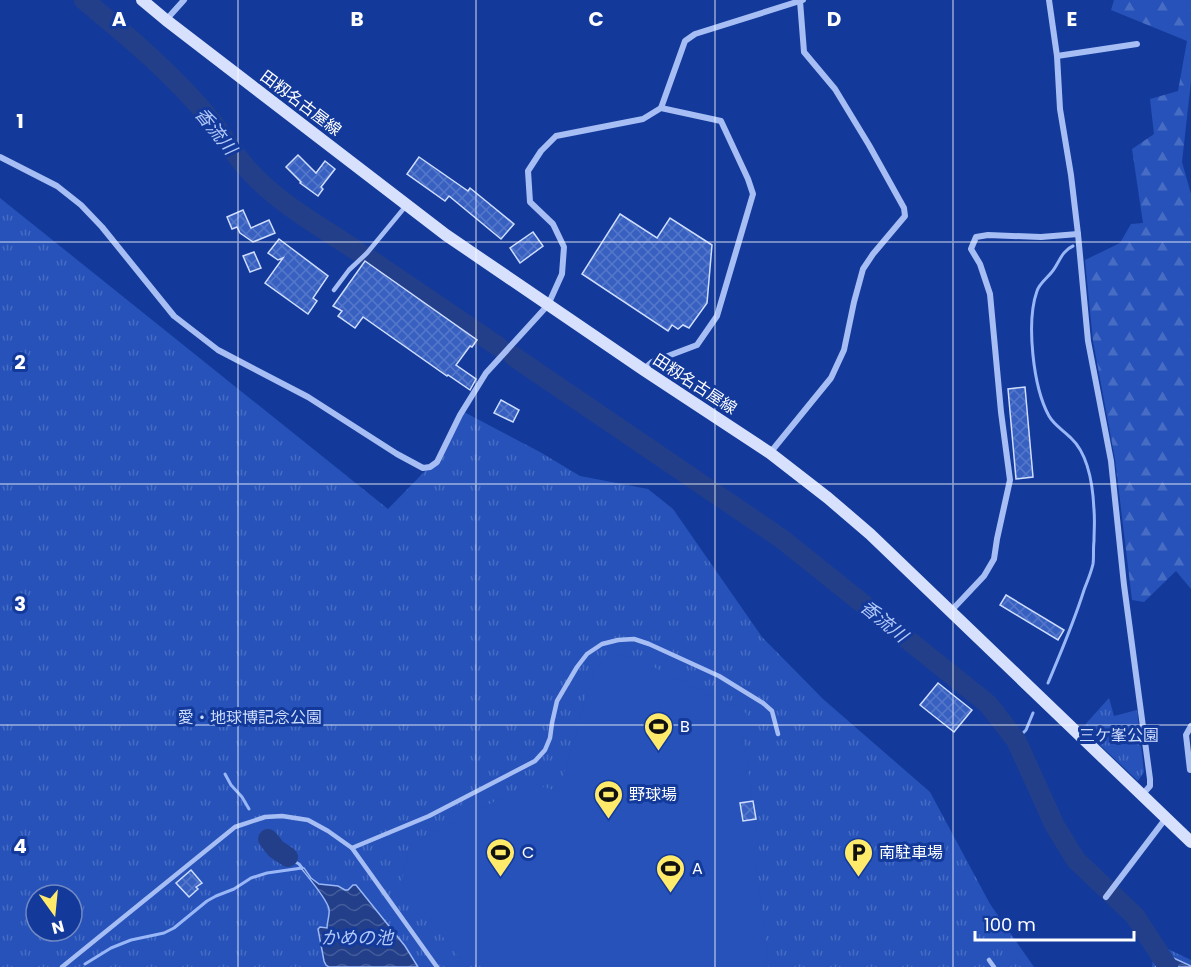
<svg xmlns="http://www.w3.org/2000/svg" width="1191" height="967" viewBox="0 0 1191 967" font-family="Poppins,'Noto Sans JP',sans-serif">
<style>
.forest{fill:url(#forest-firs)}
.park{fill:url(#park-tufts);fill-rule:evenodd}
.garden{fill:#2652b9}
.water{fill:url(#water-waves);stroke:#99b6f7;stroke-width:1.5}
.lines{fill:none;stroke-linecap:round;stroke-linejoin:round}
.stream{stroke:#99b6f7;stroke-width:3}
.river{stroke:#233f89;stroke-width:20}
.building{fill:url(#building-cross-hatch);stroke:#cfddfd;stroke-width:1.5}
.lane{stroke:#a7bef4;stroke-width:4.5}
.street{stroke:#a7bef4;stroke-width:6}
.secondary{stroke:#d7e1fd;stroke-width:12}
.grid{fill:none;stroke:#fff;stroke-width:1.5;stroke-opacity:0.55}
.labels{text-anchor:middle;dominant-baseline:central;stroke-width:6;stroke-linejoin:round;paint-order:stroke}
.street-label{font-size:16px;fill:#fff;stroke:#133a9b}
.park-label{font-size:16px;fill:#cfddfd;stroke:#133a9b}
.poi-label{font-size:16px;fill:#fff;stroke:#133a9b;text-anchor:start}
.water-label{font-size:18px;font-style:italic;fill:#b3c9fa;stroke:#133a9b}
.grid-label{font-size:20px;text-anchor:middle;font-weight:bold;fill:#fff;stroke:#133a9b;stroke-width:6;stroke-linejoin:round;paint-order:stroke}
</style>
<defs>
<pattern id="forest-firs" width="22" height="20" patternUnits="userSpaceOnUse" patternTransform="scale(1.5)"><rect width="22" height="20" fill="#2652b9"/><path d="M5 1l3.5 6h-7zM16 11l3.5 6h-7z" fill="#476cc4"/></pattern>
<pattern id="park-tufts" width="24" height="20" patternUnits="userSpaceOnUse" patternTransform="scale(1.5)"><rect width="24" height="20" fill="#2652b9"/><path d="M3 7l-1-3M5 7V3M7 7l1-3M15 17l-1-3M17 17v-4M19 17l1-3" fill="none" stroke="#476cc4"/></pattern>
<pattern id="water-waves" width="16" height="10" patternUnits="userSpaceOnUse" patternTransform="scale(1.5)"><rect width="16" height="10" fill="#233f89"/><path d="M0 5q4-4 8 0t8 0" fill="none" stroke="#445c9b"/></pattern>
<pattern id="building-cross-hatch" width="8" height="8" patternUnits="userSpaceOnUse" patternTransform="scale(1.5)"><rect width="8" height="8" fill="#3760c1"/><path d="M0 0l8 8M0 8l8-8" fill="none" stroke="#5578ca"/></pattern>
</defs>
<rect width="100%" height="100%" fill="#133a9b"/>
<path class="forest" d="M1114,0H1191V81L1182,162L1191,194V589L1176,571L1144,602L1132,600L1115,459L1093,341L1085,260L1120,243L1131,224L1143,223L1132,149L1154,134L1150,99L1178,91L1187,41L1111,10Z"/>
<g class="park">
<path d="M0,198L388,509L426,470L430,469L464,412L540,452L580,476L648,489L673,509L762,637L823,699L930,792L990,904L1034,967H0ZM36,895H72V931H36Z"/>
<path d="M1109,698L1114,716L1137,710L1144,772L1138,781L1082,728Z"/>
<path d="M1168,949L1191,960V967H1152L1153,958Z"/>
</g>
<path class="garden" d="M616,655L633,657L746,713V729L743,734L761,861L756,862L768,967H484L480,963H463L402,882L409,845L531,783L559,792L592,677C598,663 602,660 616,655Z"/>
<g class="water">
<path d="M301,868H304L311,878L319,884L338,886L345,890H348L353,885H356L405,946L418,967H329L326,965L324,961L318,929L320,927L327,928C327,922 330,915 329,909C327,899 308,877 301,868Z"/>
<path d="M1167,955L1191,966V967H1156L1155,960Z"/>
</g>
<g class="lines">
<g class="stream">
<path d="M1048,683C1061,652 1074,622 1084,590C1087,582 1091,573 1093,564C1094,557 1093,549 1094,541C1094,531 1095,520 1094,510C1093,486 1088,454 1071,438C1063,430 1054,425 1049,416C1033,387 1026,322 1037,291C1039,284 1046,279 1051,273C1059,264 1061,251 1073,246"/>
<path d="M1016,740L1026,730L1033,713"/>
<path d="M225,774L231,785L242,797L249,809"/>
<path d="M292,860L299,864L302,868"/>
<path d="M85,964L111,948L131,940L164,933L174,928L207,901L216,896L234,889L251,878L267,873L302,868"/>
</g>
<g class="river">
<path d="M84,0C129,37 174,75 211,120C226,140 238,161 256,178C285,207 323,228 357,251"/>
<path d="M365,256L499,347"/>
<path d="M513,356L782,539L988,704L1016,740L1055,826L1076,860L1135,916L1168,967"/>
<path d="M268,839L276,849L288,857"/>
</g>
</g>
<g class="building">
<path d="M298,155L316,173L325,161L335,169L321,187L323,189L318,196L300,183L301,182L286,167Z"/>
<path d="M419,157L468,191L470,188L514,224L501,239L449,196L445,201L407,174Z"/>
<path d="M243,210L251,228L269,220L275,233L253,242L240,233L237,227L232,229L227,217Z"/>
<path d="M620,214L657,238L670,218L712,245L707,303L689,328L683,325L678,329L672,325L668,331L582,274Z"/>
<path d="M533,232L543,246L520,263L510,248Z"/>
<path d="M279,239L328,276L313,298L317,301L308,314L265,283L283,258L278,260L268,253Z"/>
<path d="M254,252L261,268L250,272L243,256Z"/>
<path d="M365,261L477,340L472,347L470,346L456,365L476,379L470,390L448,375L447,376L363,317L355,328L338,316L342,311L333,306Z"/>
<path d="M1025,387L1033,477L1016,479L1008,389Z"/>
<path d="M501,400L519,410L513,422L494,413Z"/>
<path d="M1006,595L1064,630L1058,640L1000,605Z"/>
<path d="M938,683L972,710L954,732L920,705Z"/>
<path d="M753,801L756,819L743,821L740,803Z"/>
<path d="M191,870L202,883L196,887L198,889L189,897L176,883Z"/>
</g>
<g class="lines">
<g class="lane">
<path d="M334,290L349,270L367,253L405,207"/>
<path d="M352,848L429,816L535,761L545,750L550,738L552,723L557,701L577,667L587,654L602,644L618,640L634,639L649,644L719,676L763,703L772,711L778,734"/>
<path d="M989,960L994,967"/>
<path d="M62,967L235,827L265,817L282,816L308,820L328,831L352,848L437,967"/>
</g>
<g class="street">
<path d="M1049,0L1057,56L1060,109L1071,175L1078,234L1088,341L1111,461L1124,585L1150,779V786L1142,795"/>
<path d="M166,20L184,0"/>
<path d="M1057,56L1137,44"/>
<path d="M661,108L685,41L695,34L803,0"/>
<path d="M0,157L57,186L81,205L102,227L174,316L218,350L308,397L397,454L423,468L430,467L437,462L460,415L486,373L548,305L562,274L564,247L553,224L530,202L528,171L541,151L556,136L643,119L661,108L721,121L748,179L753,194L717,316L697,345L652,362L644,369"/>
<path d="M770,453L831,378L844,350L854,302L863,269L873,254L905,216L904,208L869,145L835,89L804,52L800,1"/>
<path d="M951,611L984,576L994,559L997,539L1010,480L1001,412L990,294L980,264L971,249L976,237L988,235L1041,237L1078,234"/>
<path d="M1191,726L1186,735L1190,770L1191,769"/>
<path d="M1106,897L1166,818"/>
</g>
<path class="secondary" d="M142,0L166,20L446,235L644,370L770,453L828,498L870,534L1191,842"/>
</g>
<path class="grid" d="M238,0V967M476,0V967M715,0V967M953,0V967M0,242H1191M0,484H1191M0,725H1191"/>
<defs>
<symbol id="stadium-pin" viewBox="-11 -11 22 30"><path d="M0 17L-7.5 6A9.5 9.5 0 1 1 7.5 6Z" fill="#ffea6a" stroke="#133a9b"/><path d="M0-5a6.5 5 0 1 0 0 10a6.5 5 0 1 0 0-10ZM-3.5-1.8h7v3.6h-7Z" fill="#111"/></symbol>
<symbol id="parking-pin" viewBox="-11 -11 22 30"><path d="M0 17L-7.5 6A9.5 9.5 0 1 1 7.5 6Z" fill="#ffea6a" stroke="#133a9b"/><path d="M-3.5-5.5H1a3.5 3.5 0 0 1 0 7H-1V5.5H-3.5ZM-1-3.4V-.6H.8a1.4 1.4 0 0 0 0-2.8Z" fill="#111"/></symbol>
</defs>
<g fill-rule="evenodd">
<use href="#stadium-pin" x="642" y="710" width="33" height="45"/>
<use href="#stadium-pin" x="592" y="778" width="33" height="45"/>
<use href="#stadium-pin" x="484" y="836" width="33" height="45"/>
<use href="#parking-pin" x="842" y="836" width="33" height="45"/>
<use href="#stadium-pin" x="654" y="852" width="33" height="45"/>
</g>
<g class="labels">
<g class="street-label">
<text transform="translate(301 103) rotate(37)">田籾名古屋線</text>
<text transform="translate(695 384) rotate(33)">田籾名古屋線</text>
</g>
<g class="park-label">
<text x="250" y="717">愛・地球博記念公園</text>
<text x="1119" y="735">三ケ峯公園</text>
</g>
<g class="poi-label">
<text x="680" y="726">B</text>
<text x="629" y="794">野球場</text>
<text x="522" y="852">C</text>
<text x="879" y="852">南駐車場</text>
<text x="692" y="868">A</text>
</g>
<g class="water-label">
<text transform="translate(216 131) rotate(51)">香流川</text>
<text transform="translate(884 621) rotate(39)">香流川</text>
<text x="357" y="937">かめの池</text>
</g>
</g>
<g class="grid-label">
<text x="119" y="26">A</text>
<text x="357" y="26">B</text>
<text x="596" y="26">C</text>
<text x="834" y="26">D</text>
<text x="1072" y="26">E</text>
<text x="20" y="128">1</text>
<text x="20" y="369">2</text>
<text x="20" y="611">3</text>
<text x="20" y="853">4</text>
</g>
<g transform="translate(54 913) rotate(165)"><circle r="28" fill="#133a9b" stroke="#7189c3" stroke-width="1.5"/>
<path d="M0-4.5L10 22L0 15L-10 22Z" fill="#ffea6a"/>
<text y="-9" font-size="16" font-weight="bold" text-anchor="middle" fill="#ffffff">N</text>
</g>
<path d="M975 931v9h159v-9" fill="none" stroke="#ffffff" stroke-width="3"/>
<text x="984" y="931" font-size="18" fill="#ffffff" stroke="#133a9b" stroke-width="4.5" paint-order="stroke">100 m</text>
</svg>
